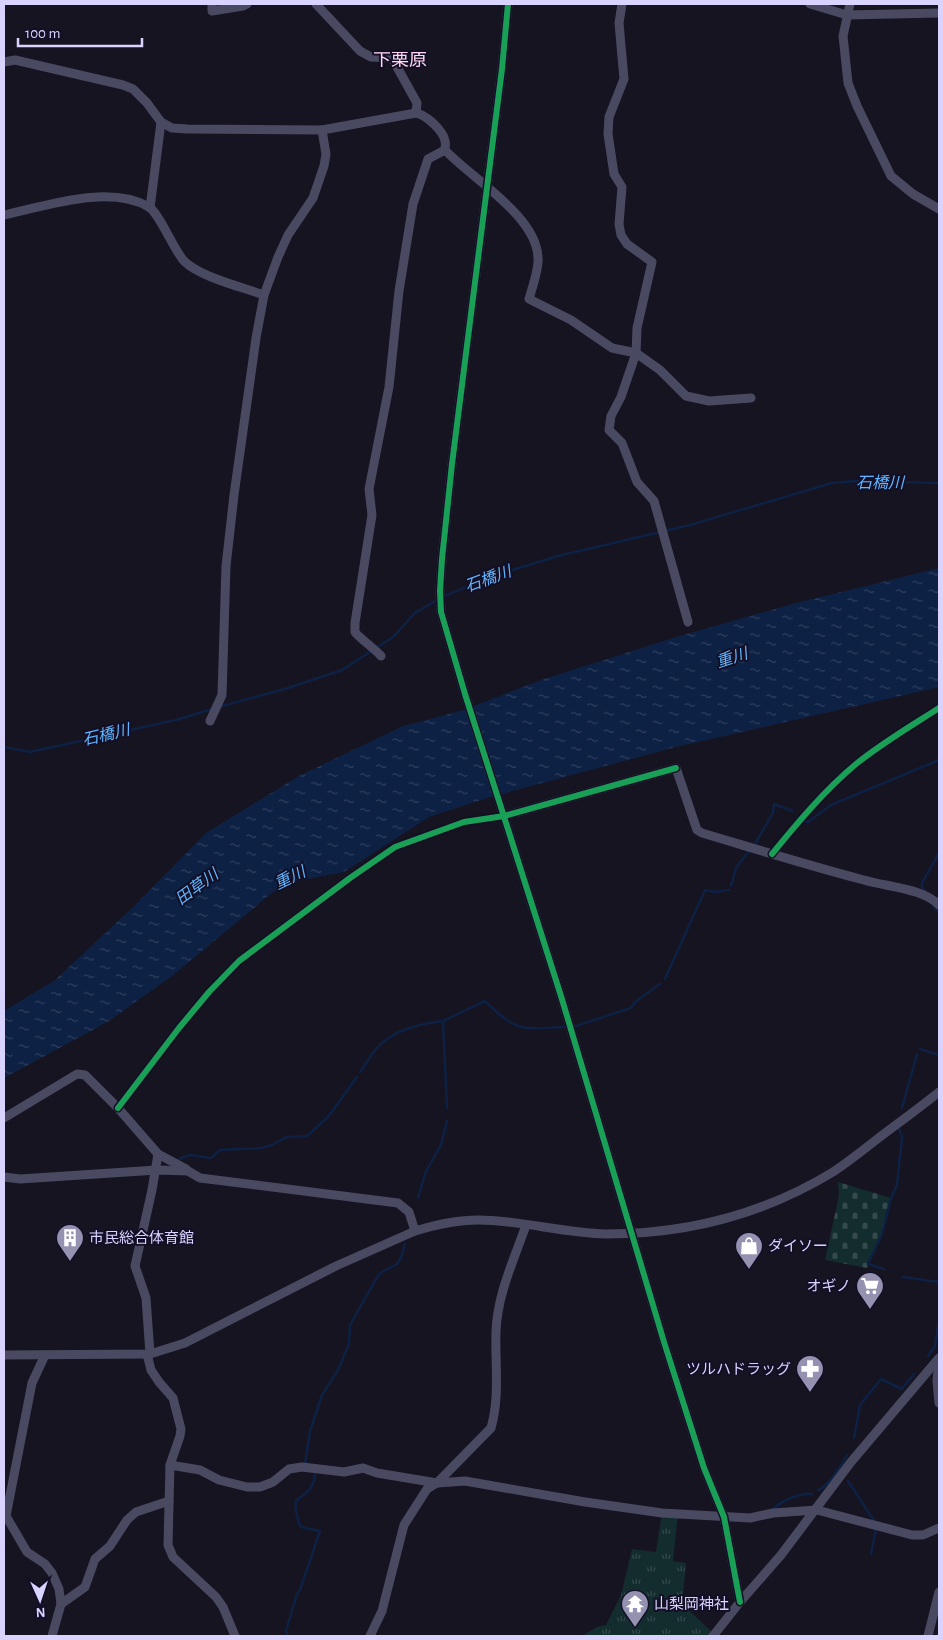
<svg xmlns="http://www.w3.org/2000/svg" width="943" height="1640" viewBox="0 0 943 1640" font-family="'Alegreya Sans','Noto Sans JP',sans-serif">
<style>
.cemetery{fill:url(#cemetery-stones)}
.park{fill:url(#park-tufts)}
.water{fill:url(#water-ripples)}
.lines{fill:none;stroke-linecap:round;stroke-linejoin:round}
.stream{stroke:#0d2144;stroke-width:2.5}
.minor{stroke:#4a4962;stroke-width:9}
.cycleway-casing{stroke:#130f26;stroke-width:9}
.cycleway{stroke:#1a9f57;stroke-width:6}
.labels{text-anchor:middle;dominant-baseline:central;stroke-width:4;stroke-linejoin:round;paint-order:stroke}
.poi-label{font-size:15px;fill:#d9d4ff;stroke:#130f26;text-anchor:start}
.water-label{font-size:16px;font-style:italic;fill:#62b6ff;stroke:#130f26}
.quarter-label{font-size:18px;fill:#ffd6f0;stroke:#130f26}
</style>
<defs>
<pattern id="cemetery-stones" width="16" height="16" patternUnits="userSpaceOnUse" patternTransform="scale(1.25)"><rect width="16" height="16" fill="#132c2d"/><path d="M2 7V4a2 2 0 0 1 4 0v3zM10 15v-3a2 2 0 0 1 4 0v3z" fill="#354a4c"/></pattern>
<pattern id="park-tufts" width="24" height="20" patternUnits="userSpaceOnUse" patternTransform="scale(1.25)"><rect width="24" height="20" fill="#132c2d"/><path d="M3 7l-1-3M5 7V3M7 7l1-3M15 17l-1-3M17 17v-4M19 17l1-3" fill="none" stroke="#354a4c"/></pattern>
<pattern id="water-ripples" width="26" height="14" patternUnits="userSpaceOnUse" patternTransform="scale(1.25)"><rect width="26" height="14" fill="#0d2144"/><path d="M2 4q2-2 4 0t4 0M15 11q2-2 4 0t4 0" fill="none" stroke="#304060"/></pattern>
</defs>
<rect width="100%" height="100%" fill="#161421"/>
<path class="cemetery" d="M838,1182L891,1198L882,1234L867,1268L825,1260L839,1195Z"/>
<path class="park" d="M662,1513L678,1514L673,1561L686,1563L682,1604L714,1634L713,1636H582L597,1627L606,1625L621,1595L632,1549L656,1552Z"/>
<path class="water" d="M939,568V687L676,747L487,798L429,817L344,872L297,881L273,892L172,976L109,1021L4,1078V1011L55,980L133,907L206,833L299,776L403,726L464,710L541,680L673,638L796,603Z"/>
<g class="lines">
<g class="stream">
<path d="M442,597L496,575L558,556L690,525L832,483L855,481L939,483"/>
<path d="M219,707L288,688L342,670L393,637L415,613L437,600"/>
<path d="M4,747L30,752L176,720L212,709"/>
<path d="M803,821L808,822L831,805L939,760"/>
<path d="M755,844L773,813L774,804L792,811"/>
<path d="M731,886L736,868L748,852"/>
<path d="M925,891L922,888V883L939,853"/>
<path d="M933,906L939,912"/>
<path d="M665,979L705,890L715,892L729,890"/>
<path d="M576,1026L631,1008L635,1002L660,984"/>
<path d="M920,1049L939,1055"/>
<path d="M360,1072C366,1064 370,1056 376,1049C392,1030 419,1024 443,1021"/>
<path d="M447,1108L443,1021L485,1001C517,1033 521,1029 564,1027"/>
<path d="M902,1108L917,1054"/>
<path d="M179,1159L190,1155L211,1158L220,1150L261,1148L272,1145L286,1137L307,1136L328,1117L357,1077"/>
<path d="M418,1198L426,1171L441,1145L447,1121"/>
<path d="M884,1269L868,1264L882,1234L891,1198L897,1185L902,1137L899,1129"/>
<path d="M903,1277L939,1282"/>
<path d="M928,1356L935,1346L939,1320"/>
<path d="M854,1438L860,1405L881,1379L902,1389L914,1374"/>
<path d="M307,1464H305L310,1431L322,1395L338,1370L349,1344L350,1325L379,1274C385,1269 393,1267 397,1264C402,1259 403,1250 405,1244"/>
<path d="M848,1481L875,1522"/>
<path d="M818,1490C828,1487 842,1465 847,1455"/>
<path d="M773,1509C782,1501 800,1492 812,1494"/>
<path d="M871,1554L876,1529"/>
<path d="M287,1636L286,1631L297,1594L300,1590L320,1531L301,1527C297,1520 295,1509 296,1501C308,1491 314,1489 315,1473"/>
</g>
<g class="minor">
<path d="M212,4V11L243,6L247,4"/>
<path d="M316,4L360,51L371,57L392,58L417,103L416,113"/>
<path d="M508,4L502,69L452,464L442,559L440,591L441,612L465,694L561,996L664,1342L704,1468L724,1517L740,1602"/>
<path d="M622,4L619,23L624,79L609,117L608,134L614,174L622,187L619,224L621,235L627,244L652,262L637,328L636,353L621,397L611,416L609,430L622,443L637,482L654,501L688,622"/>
<path d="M810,4L847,15L939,13"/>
<path d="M850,4L843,36L848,83L857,106L891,176L913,194L939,209"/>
<path d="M4,62L15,60L123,85L133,89L147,103L161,122L172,128L187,129L322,130L416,113C426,115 443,130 445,141C446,144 445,147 445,150C471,178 537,216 538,258C539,269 532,288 529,299L571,320L612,348L636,353L660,370L686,396L709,401L751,398"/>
<path d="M150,208L161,122"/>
<path d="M4,215C46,206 109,184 149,207C159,213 174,250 184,261C200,277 242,287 264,295"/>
<path d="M381,656C376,650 357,636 355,632C355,631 355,624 355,623L372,515L369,489L389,387L399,291L413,204L428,159L445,150"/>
<path d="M210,721L222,695L226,566L234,495L256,338L264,295L278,257L288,235L313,198L324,166L326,154L322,130"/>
<path d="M504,816L676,768L697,830L702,833C756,849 810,866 864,880C887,887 922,888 939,905"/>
<path d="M4,1118L77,1074L85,1075L118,1108L158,1154L186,1169"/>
<path d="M158,1154L152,1190L135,1266L146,1298L150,1354L148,1358L151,1370L159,1382L173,1398L181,1429L180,1436L170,1465L168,1545L173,1557L216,1597L223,1607L235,1636"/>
<path d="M4,1177L20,1179L157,1170L188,1171L200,1178L398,1203L409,1212L415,1231C435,1225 456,1220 478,1220C520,1220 563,1233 606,1234C687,1234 764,1214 833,1172C848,1162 862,1151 876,1140C897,1124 918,1109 939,1092"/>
<path d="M4,1355L150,1354L185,1343L336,1266L415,1231"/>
<path d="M939,1359L937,1381L939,1403"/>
<path d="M170,1465L200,1470L219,1480L247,1487H260L273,1482L289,1469L302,1467L344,1472L363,1468L377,1473L437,1483L491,1428C500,1397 495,1364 496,1332C497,1295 514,1260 526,1225"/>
<path d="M4,1516H6L27,1552L45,1564L52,1573L59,1589L61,1604"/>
<path d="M6,1516L32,1383L45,1355"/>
<path d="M52,1636L61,1604L85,1587L95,1559L110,1546L127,1520L136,1512L169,1501"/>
<path d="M370,1636L382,1611L404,1525L427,1489L437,1483L465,1481L585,1502L662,1513L750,1518L773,1513L817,1510L912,1535H923L939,1528"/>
<path d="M713,1636L740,1602L781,1555L851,1462L939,1358"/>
<path d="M928,1636L939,1592"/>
</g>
<defs>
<g id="cycleway">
<path d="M508,4L502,69L452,464L442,559L440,591L441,612L465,694L561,996L664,1342L704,1468L724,1517L740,1602"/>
<path d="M772,854C798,822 825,790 856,764C882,743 911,726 939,708"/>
<path d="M118,1108L179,1028L209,992L239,961L350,878L395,847L464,822L504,816L676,768"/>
</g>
</defs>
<use href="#cycleway" class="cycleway-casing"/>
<use href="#cycleway" class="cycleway"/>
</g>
<defs>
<symbol id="building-pin" viewBox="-11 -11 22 30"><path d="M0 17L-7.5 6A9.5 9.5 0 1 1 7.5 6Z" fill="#9591b1" stroke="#130f26"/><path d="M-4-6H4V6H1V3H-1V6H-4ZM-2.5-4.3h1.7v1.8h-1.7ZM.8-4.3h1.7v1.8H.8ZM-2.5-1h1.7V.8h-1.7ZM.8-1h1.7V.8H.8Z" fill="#fff"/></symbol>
<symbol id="shop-pin" viewBox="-11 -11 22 30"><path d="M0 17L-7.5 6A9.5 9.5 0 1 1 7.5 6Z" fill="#9591b1" stroke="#130f26"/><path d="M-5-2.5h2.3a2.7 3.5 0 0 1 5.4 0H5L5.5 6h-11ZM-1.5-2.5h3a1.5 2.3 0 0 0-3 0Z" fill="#fff"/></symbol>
<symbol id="supermarket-pin" viewBox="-11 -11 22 30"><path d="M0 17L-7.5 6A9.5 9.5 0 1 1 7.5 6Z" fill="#9591b1" stroke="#130f26"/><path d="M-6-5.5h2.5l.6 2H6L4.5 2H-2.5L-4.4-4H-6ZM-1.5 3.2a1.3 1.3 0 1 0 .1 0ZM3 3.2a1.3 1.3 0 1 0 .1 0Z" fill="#fff"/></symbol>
<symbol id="pharmacy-pin" viewBox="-11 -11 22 30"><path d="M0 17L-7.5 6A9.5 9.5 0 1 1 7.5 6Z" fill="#9591b1" stroke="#130f26"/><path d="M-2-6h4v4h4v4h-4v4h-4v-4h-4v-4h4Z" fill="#fff"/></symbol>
<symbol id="temple-pin" viewBox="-11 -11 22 30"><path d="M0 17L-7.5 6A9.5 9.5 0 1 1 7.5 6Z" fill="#9591b1" stroke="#130f26"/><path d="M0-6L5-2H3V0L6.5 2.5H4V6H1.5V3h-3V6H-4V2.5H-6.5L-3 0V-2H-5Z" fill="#fff"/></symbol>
</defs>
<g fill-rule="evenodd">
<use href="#building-pin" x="54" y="1222" width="32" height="43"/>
<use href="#shop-pin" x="733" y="1230" width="32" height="43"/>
<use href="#supermarket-pin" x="854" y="1270" width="32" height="43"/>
<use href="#pharmacy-pin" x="794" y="1353" width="32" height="43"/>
<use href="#temple-pin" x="619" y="1588" width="32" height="43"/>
</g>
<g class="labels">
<g class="poi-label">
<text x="89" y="1238">市民総合体育館</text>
<text x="768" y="1246">ダイソー</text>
<text x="851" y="1286" text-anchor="end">オギノ</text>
<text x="791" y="1369" text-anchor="end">ツルハドラッグ</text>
<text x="654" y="1604">山梨岡神社</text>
</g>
<g class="water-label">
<text x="880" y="483">石橋川</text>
<text transform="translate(488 579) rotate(-20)">石橋川</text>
<text transform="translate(732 658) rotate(-18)">重川</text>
<text transform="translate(106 735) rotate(-13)">石橋川</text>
<text transform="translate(290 878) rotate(-26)">重川</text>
<text transform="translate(197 887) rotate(-36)">田草川</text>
</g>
<g class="quarter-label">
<text x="400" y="61">下栗原</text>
</g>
</g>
<rect width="943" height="1640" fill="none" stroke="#d9d4ff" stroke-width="10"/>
<g transform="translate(40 1600) rotate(177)" stroke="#130f26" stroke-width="4" paint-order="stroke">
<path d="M0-4L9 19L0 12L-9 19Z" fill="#d9d4ff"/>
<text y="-8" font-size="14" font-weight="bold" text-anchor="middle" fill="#d9d4ff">N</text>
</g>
<path d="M18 38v8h124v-8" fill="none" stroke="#d9d4ff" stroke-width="2.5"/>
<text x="25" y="38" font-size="15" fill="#d9d4ff" stroke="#130f26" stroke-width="4" paint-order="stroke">100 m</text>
</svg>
